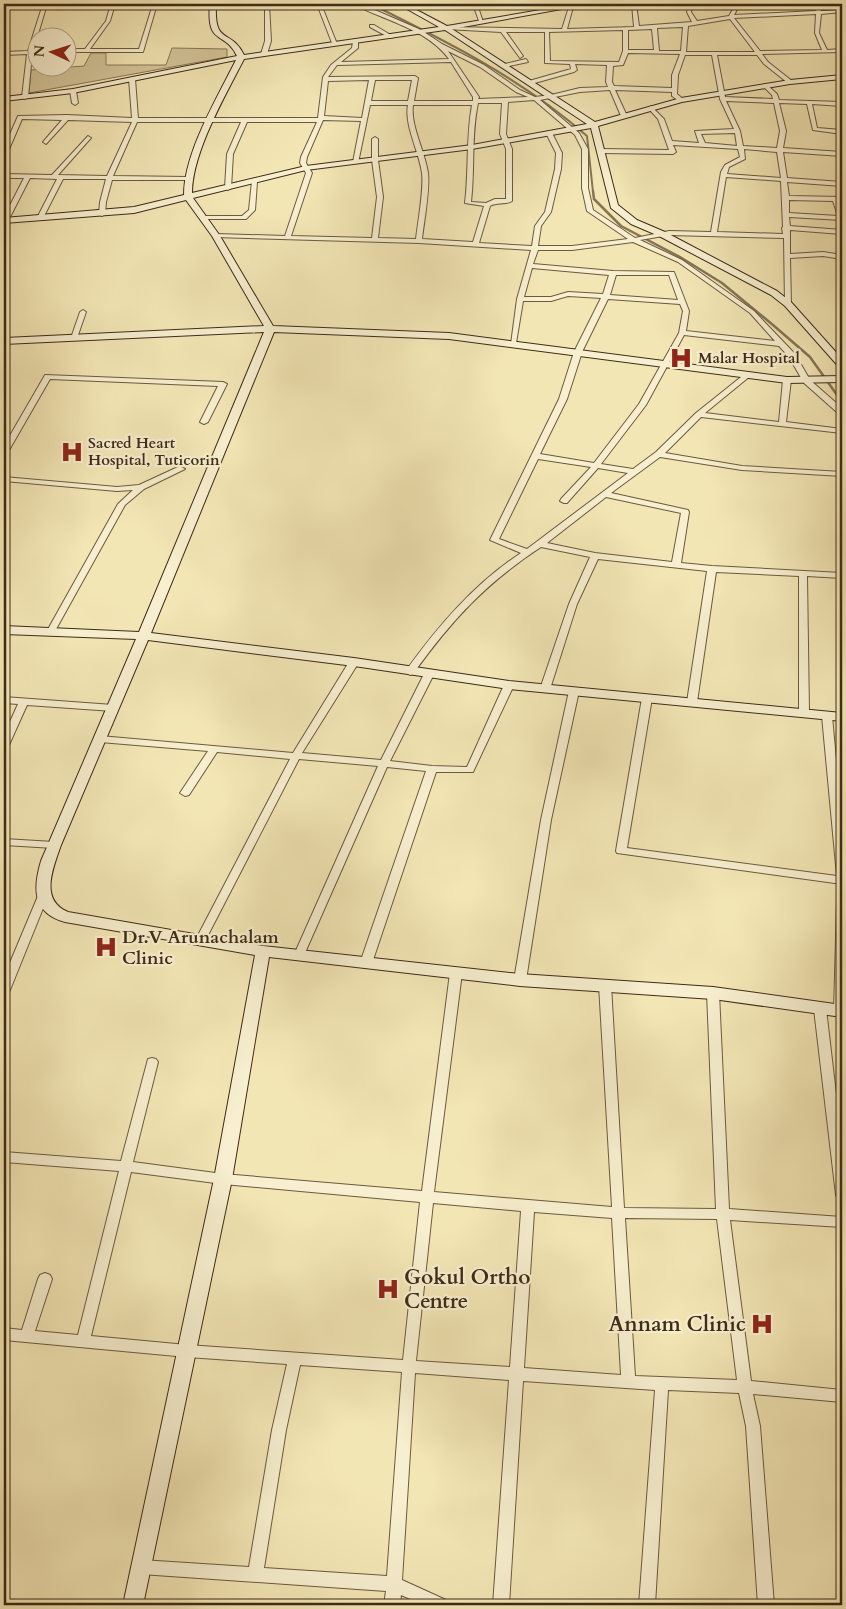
<svg xmlns="http://www.w3.org/2000/svg" width="846" height="1609" viewBox="0 0 846 1609" font-family="Cardo,serif">
<style>
.green{fill:#d4c69a;stroke:#897858}
.lines{fill:none;stroke-linecap:round;stroke-linejoin:round}
.stream-far1{stroke:#857555;stroke-width:2}
.stream{stroke:#857555;stroke-width:2.5}
.street-casing{stroke:#6b5a3e;stroke-width:2}
.secondary-casing{stroke:#3e2b17;stroke-width:2}
.street{fill:#f7efcf;fill-rule:evenodd}
.secondary{fill:#f7efcf;fill-rule:evenodd}
.labels{text-anchor:middle;dominant-baseline:central;stroke-width:4.5;stroke-linejoin:round;paint-order:stroke}
.far-poi-label{font-size:15px;font-weight:bold;fill:#3e2b17;stroke:#f7efcf;text-anchor:start}
.poi-label{font-size:18px;font-weight:bold;fill:#3e2b17;stroke:#f7efcf;text-anchor:start}
.near-poi-label{font-size:21px;font-weight:bold;fill:#3e2b17;stroke:#f7efcf;text-anchor:start}
</style>
<rect width="100%" height="100%" fill="#f3e6b5"/>
<filter id="stains"><feTurbulence type="fractalNoise" baseFrequency=".004" numOctaves="4"/><feColorMatrix values="0 0 0 0 .2 0 0 0 0 .09 0 0 0 0 .02 0 0 0 .5 -.17"/></filter>
<radialGradient id="worn" r=".72"><stop offset=".6" stop-color="#630" stop-opacity="0"/><stop offset="1" stop-color="#630" stop-opacity=".3"/></radialGradient>
<path class="green" d="M172,48L227,49V57L29,93L31,70L84,66L91,53H106V65H166Z"/>
<g class="lines">
<path class="stream-far1" d="M371,4C448,42 522,79 587,136L593,192"/>
<path class="stream" d="M593,191L594,199L621,226L680,257L722,283L773,325L810,357L842,402"/>
<defs>
<g id="street">
<path d="M43,4H47L33,51L38,50V54H32L28,97L25,99L22,97L27,54L4,55V52L28,51Z"/>
<path d="M111,4H115L110,21L90,49H139L153,4H157L143,52H68V49H85L106,21Z"/>
<path d="M265,4H269L271,41L267,54L264,56L261,54L265,41Z"/>
<path d="M317,4H321L337,44L332,43Z"/>
<path d="M356,4H361L421,30L442,44L484,65L520,90L535,97L551,95L580,88L608,87L606,82L607,65L575,64L577,70L574,72L531,84L529,83V81L571,69L570,64L545,63V32H506L523,56L520,58L501,32L446,29L444,27L562,29L569,7L571,6L573,7L567,29L634,27L632,4H636L639,26L692,22L687,12L689,4H693L691,12L697,21L729,16L736,4H740L734,15L816,11L818,4H822L821,11L842,10V12L821,14L819,33L827,50L842,49V52L762,54L768,62L792,81V83H788L764,64L757,55H717L725,97L773,99L772,95L763,86L766,84L777,94L779,100L842,102V106L812,104L817,128L842,130V134L813,130L807,104L779,103L786,131L783,148L842,152V156L783,152L787,178L842,182V186L787,182L789,196L842,197V201H839L842,210V220L789,217L790,226L842,230V234L790,230V254L823,252L842,255V259L823,256L790,258L791,304L788,306L785,304L784,238L669,235L640,240L682,260L754,311L795,354L810,380L842,408V414H839L804,383L789,357L779,346L684,335L646,405L601,464L633,469L656,452L696,413L746,373H749V377L705,413L779,422L783,380L787,378L791,380L786,422L842,429V433L701,417L665,453L742,466L842,472V476L742,470L660,457L611,493L688,510L689,512L681,563L712,566L842,573V578L807,576L809,713L807,715L804,716L799,713V576L716,572L697,702L692,705L687,702L707,571L598,559L577,604L550,689L548,691H542L540,689L569,604L590,557L541,547C486,583 451,621 413,674L410,675L405,672C438,626 474,584 521,553L490,540L559,399L574,352L601,298L568,296L551,301H523L516,343L511,344L517,299L531,250L419,243L214,237V235L216,234L285,236L306,173L300,163L301,157L317,122H247L233,154L231,188L228,190L225,188L227,154L241,122H137L113,176L188,177L191,179L190,180H112L106,202L105,214L102,216L99,214L100,202L106,179H63L43,218L40,220L37,218L57,179L30,178L8,221L4,223V217L24,178H4V174L52,175L88,136L91,138L90,139L58,175L107,176L132,122L68,120L46,144L43,142L62,120L22,119L7,154L4,156V148L18,116L67,115L132,118L129,79L132,77L135,79L138,118H318L323,77L331,65L352,48L353,41L358,42V48L341,62L449,59C432,36 406,27 380,16C372,13 362,9 356,4ZM816,14L815,33L822,50L760,51L734,18ZM730,19L755,52H686L688,26ZM683,27L681,51H659L657,28ZM652,29L654,50H628V30ZM623,30V51L619,62L550,61L549,32ZM448,51L480,67L516,92L528,97L478,99L479,97ZM628,53L680,54L672,75V88L614,86L612,82L613,66L623,65ZM685,55H712L720,99L734,129L695,131L699,143L672,141L664,119L651,106L648,108L658,119L669,150L602,149L599,151L602,153L673,154L676,152L673,145L738,149L740,157L725,165L721,172L711,232L669,231L635,238L593,210L588,188V149L579,133L540,100L580,92L610,90L621,116L624,118L627,116L615,90L672,92V96L679,101H683V99L677,94L678,75ZM451,62L473,97V101H414L418,78L415,76L328,77L337,65ZM369,80L362,118L324,116L328,81ZM375,80H412L408,101H371ZM534,100L575,135L582,149V188L587,211L628,239L572,246H538L541,226L551,212L561,169L562,153L552,133L549,131L546,133L556,153L555,169L545,212L535,226L532,246L479,243L490,206C497,202 506,205 512,201V149L506,134L508,102ZM726,101L774,103L780,131L777,148L743,146L740,131ZM478,103H502L500,134L506,149V199H495L486,203L471,202C475,169 471,135 478,103ZM370,105H408C404,125 419,151 422,173C424,190 418,221 416,239L378,238L383,197L378,160V139L375,137L372,139V160L377,197L372,238L291,236L312,173L306,163L307,157L323,120L361,121L353,162L358,163ZM413,105H472C466,137 469,170 465,203L484,206L473,242L422,239C424,221 430,190 428,173C425,151 410,125 413,105ZM735,133L737,146L705,143L701,134ZM744,149L777,152L781,178L727,174L729,167L745,159ZM726,177L781,181L783,227L782,228L783,234L717,232ZM789,200L833,201L838,216L789,213ZM633,242L678,262L750,313L775,341L686,331L689,311L674,272L613,271L533,264L538,250H572ZM532,268L609,275L603,294L568,292L551,297H524ZM616,275H669L678,300L610,295ZM608,299L680,304L683,311L679,333L639,404L594,463L540,454L567,399L582,352ZM538,459L591,467L561,499L560,501L564,503H567L598,468L628,473L527,549L499,539ZM606,497L681,513L672,562L595,553L547,543Z"/>
<path d="M473,4H477L483,22L479,21Z"/>
<path d="M370,25H374L394,37L390,38L370,27Z"/>
<path d="M526,59L528,62L504,67L501,65Z"/>
<path d="M73,89L76,91L78,103L75,105L72,103L70,91Z"/>
<path d="M252,181L257,182L255,210L246,219H203V217L205,216H242L249,210Z"/>
<path d="M83,310L86,312L77,338L72,339L71,338L80,312Z"/>
<path d="M45,375L223,382L227,384L208,422L204,424L200,422L218,386L50,379L8,452L4,454V446Z"/>
<path d="M178,467H181L185,469L144,489L125,505L55,631L54,633H48L47,631L118,504L133,490L117,491L4,481V477L117,487L139,485Z"/>
<path d="M354,659L359,662L302,753L381,760L424,674L429,671L434,674L390,761L432,766L467,767L504,685L509,682L514,685L473,772H436L372,963L370,966H362L360,963L426,771L387,767L304,955L303,958H295L294,955L378,766L299,759L205,941L204,944H196L195,941L290,759L217,752L189,795L185,796L180,793L208,751L100,742L95,739L100,736L293,753L349,662Z"/>
<path d="M574,688L579,691L551,820L526,980L524,983H516L514,980L541,820L569,691Z"/>
<path d="M647,695L652,698L627,848L837,876L822,716L827,713L832,716L842,825V884L617,853L616,851L642,698Z"/>
<path d="M4,697L113,705L118,708L113,711L27,705L9,745L4,748V735L18,704L4,703Z"/>
<path d="M4,839L54,842L59,845L54,848L4,845Z"/>
<path d="M43,892L47,893L48,896L10,990L8,993L4,994V977L38,896L39,893Z"/>
<path d="M842,897V1015L836,1014L834,1011L837,901L838,898Z"/>
<path d="M456,969L460,970L462,973L434,1192L612,1207L599,985L601,982H609L611,985L624,1208L716,1209L707,993L709,990H717L719,993L729,1209L842,1217V1227L730,1220L751,1381L842,1390V1402L753,1394L760,1426L774,1605H758L746,1426L739,1393L668,1390L655,1605H639L655,1390L523,1381L509,1605H493L509,1380L415,1373L402,1580L446,1600L449,1605H424L401,1595L400,1605H384L386,1591L141,1574L136,1572L134,1567L136,1562L141,1560L249,1567L272,1430L287,1364L187,1357L4,1340V1328L22,1330L38,1279L40,1275L45,1273L50,1275L52,1279L35,1331L78,1335L119,1171L4,1162V1152L121,1161L148,1059L152,1058L156,1059L158,1062L133,1162L223,1174L422,1191L450,973L452,970ZM131,1172L223,1184L420,1202L403,1360L187,1345L91,1336ZM433,1203L521,1211L510,1367L416,1361ZM534,1212L612,1218L621,1375L524,1368ZM625,1218L717,1219L737,1380L635,1376ZM300,1365L402,1372L387,1576L264,1568L286,1430Z"/>
<path d="M820,1005L824,1006L826,1009L842,1145V1200L838,1199L836,1195L814,1009L816,1006Z"/>
</g>
<path id="secondary" d="M210,4H216C214,47 230,27 244,55L439,27L398,4H405L447,26L576,4H589L452,29L595,122L681,98L790,80L842,75V79L790,84L682,102L598,126L618,205L637,220L665,232L777,291L791,302L842,359V368L839,367L785,306L771,295L659,236L631,224L611,208L591,128L472,149L306,170L193,198L220,236L273,326L449,333L787,377L842,376V382L787,383L449,339L274,332L151,633L354,658L509,681L842,713V721L509,689L354,666L148,640L61,845C53,868 39,900 68,912L263,946L520,974L713,987L842,1005V1017L713,999L520,986L269,957L232,1179L143,1605H123L214,1179L255,955L65,922C32,913 33,888 41,861L136,639L4,634V626L139,632L264,332L4,344V338L264,326L212,236L186,200L134,213L4,223V218L134,207L184,195C184,153 217,98 236,60L73,93L4,101V97L73,89L237,56C225,30 206,47 210,4ZM445,30L587,124L472,145L306,166L192,193C192,153 225,96 244,59Z"/>
</defs>
<use href="#street" class="street-casing"/>
<use href="#secondary" class="secondary-casing"/>
<use href="#street" class="street"/>
<use href="#secondary" class="secondary"/>
</g>
<defs>
<symbol id="hospital-bare" viewBox="-9 -9 18 18"><path d="M-5-5h3v3.5h4V-5h3V5h-3V1.5h-4V5h-3Z" fill="#8f2418" stroke="#f7efcf" stroke-width="2.5" paint-order="stroke"/></symbol>
</defs>
<g fill-rule="evenodd">
<use href="#hospital-bare" x="665" y="342" width="32" height="32"/>
<use href="#hospital-bare" x="56" y="436" width="32" height="32"/>
<use href="#hospital-bare" x="90" y="931" width="32" height="32"/>
<use href="#hospital-bare" x="372" y="1273" width="32" height="32"/>
<use href="#hospital-bare" x="746" y="1308" width="32" height="32"/>
</g>
<g class="labels">
<g class="far-poi-label">
<text x="698" y="358">Malar Hospital</text>
<text x="88" y="443">Sacred Heart<tspan x="88" dy="17">Hospital, Tuticorin</tspan></text>
</g>
<g class="poi-label">
<text x="122" y="937">Dr.V Arunachalam<tspan x="122" dy="21">Clinic</tspan></text>
</g>
<g class="near-poi-label">
<text x="404" y="1277">Gokul Ortho<tspan x="404" dy="24">Centre</tspan></text>
<text x="746" y="1324" text-anchor="end">Annam Clinic</text>
</g>
</g>
<rect width="846" height="1609" fill="none" stroke="#f3e6b5" stroke-width="20"/>
<rect x="5" y="5" width="836" height="1599" fill="none" stroke="#3e2b17" stroke-width="2.5"/>
<rect x="10" y="10" width="826" height="1589" fill="none" stroke="#3e2b17"/>
<g transform="translate(52 52) rotate(274)"><circle r="24" fill="#f7efcf" stroke="#ada185"/>
<path d="M0-4L9 19L0 12L-9 19Z" fill="#8f2418"/>
<text y="-8" font-size="14" font-weight="bold" text-anchor="middle" fill="#3e2b17">N</text>
</g>
<rect width="100%" height="100%" filter="url(#stains)"/>
<rect width="100%" height="100%" fill="url(#worn)"/>
</svg>
